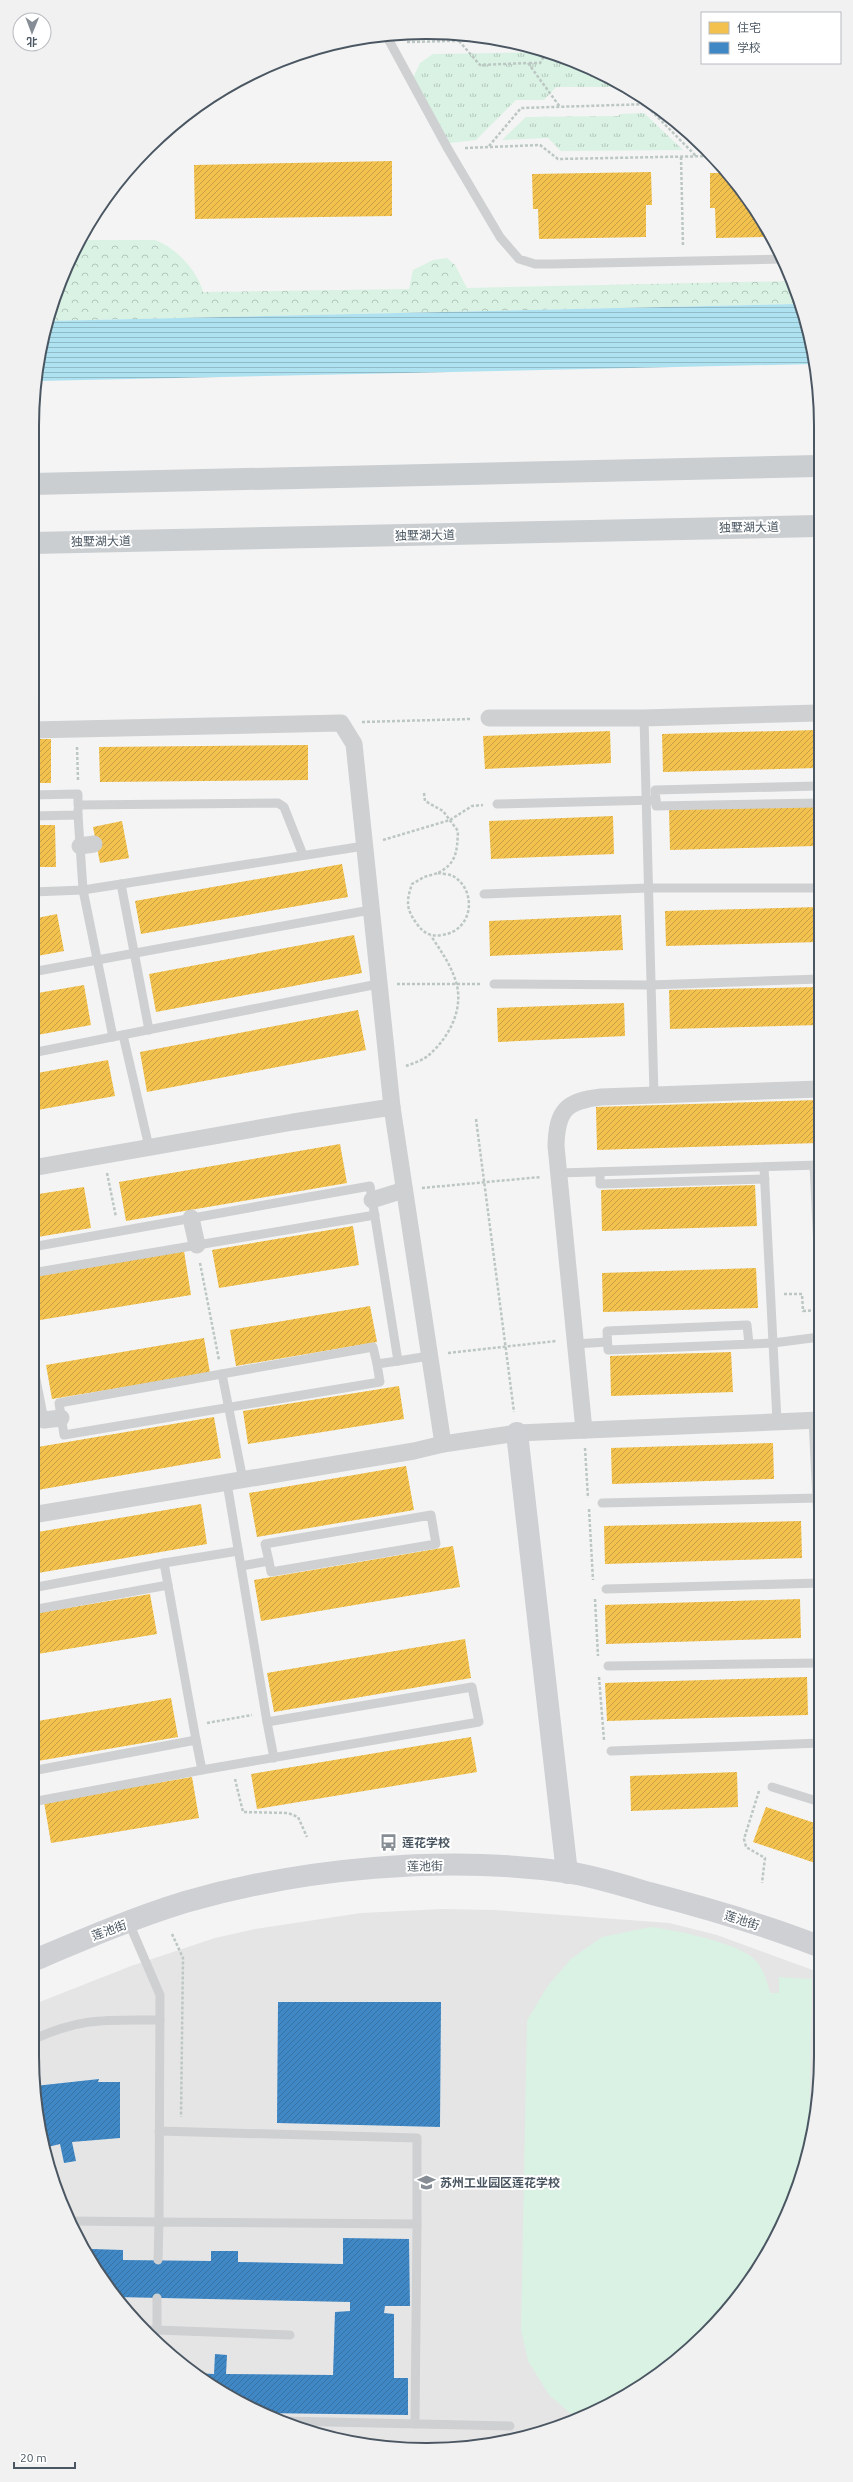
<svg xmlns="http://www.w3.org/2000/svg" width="853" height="2482" viewBox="0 0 853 2482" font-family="Ubuntu,'Noto Sans SC',sans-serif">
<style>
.education{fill:#e6e5e6}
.grass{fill:url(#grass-tufts)}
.forest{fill:url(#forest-crowns)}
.pitch{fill:#d9f2e3}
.water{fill:url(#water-rules)}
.homes{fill:url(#homes-hatch)}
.schools{fill:url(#schools-hatch)}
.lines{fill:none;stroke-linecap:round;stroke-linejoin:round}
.path{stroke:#bcc7c4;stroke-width:2.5;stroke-dasharray:3 2;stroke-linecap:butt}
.service{stroke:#ced0d2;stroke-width:9}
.minor{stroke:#ced0d2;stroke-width:17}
.secondary{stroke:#ced0d4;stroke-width:22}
.primary{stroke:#caced1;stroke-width:22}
.labels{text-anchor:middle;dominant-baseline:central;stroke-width:4;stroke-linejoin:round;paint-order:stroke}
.street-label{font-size:12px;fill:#4a5661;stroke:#fff}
.poi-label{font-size:12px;font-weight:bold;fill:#4a5661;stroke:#fff;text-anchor:start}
.rim{fill:none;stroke:#4a5661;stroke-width:2}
</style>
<defs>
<pattern id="grass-tufts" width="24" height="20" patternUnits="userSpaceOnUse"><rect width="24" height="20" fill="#d9f2e3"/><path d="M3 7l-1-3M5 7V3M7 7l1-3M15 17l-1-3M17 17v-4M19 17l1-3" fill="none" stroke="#b2c7bb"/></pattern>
<pattern id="forest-crowns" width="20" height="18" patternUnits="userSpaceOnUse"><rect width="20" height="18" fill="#d9f2e3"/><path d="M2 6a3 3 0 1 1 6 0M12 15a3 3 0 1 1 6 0" fill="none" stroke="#b2c7bb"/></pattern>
<pattern id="water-rules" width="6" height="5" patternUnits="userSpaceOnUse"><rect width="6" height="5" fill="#aee2f0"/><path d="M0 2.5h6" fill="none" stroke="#90bac6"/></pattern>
<pattern id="homes-hatch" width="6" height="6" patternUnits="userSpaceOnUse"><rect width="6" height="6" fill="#f2c14e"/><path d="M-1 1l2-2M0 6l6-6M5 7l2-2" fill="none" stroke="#c6a044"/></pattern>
<pattern id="schools-hatch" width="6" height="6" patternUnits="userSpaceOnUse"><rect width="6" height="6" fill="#3f88c5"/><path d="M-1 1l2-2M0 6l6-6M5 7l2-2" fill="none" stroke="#3772a3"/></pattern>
</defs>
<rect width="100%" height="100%" fill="#f4f4f4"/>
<path class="education" d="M442,1909L495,1910L669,1923L717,1935L821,1973V2055L808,2157L791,2207L754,2275L705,2335L646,2383L578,2420L528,2437L456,2449L375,2447L324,2436L252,2409L186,2368L130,2316L98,2274L62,2206L40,2132L32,2056V2005L131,1966L215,1938L255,1929L361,1913Z"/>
<g class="grass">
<path d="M545,52L608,78L617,87H556L544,100H516L476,140L450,143L413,78L420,63L433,54Z"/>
<path d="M656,108L686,130L706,150H697Z"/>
<path d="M644,113L683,150L561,151L548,138L502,140L526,117L618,116L621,114Z"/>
</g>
<path class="forest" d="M80,240H155C175,247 198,271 203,292L409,289L413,270L433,260L447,258L455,265L467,288L791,281L800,304L47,321L73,252Z"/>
<path class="pitch" d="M651,1927C675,1930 740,1943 755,1960C764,1970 767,1980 770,1993H779V1977L812,1979L809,2143L808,2157L791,2207L754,2275L705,2335L646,2383L578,2420L549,2395L528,2361L521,2330L527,2021L547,1987L571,1959L602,1937Z"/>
<path class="water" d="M800,304L807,324L815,364L38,381L47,321Z"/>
<g class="homes">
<path d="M392,161V216L195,219L194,165Z"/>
<path d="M134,164V173H126Z"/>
<path d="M651,172L652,205H646V237L539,239L538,209H533L532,174Z"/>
<path d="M710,173H727L770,237L716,238L715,208H710Z"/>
<path d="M816,730L817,768L663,772L662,734Z"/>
<path d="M610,731L611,763L485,769L483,736Z"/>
<rect x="32" y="739" width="19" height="44"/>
<path d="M308,745V780L100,782L99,747Z"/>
<path d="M814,806L815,846L670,850L669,809Z"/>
<path d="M613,816L614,854L491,859L489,821Z"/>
<path d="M122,821L129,858L100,863L93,827Z"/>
<path d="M32,825H55L56,867H32Z"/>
<path d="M342,864L348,897L141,934L135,901Z"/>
<path d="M819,907V942L666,946L665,911Z"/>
<path d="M57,914L64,951L32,957V919Z"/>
<path d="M621,915L623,950L490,956L489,921Z"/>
<path d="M354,935L362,973L156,1012L149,974Z"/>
<path d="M84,985L91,1025L32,1036V994Z"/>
<path d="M819,987V1025L670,1029L669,990Z"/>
<path d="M624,1003L625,1036L498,1042L497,1008Z"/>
<path d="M358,1010L366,1050L147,1092L140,1052Z"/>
<path d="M108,1060L115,1096L32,1111V1074Z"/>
<path d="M817,1100L818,1143L597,1150L596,1107Z"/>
<path d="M340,1144L347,1183L126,1221L119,1182Z"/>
<path d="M755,1185L757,1226L602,1231L601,1190Z"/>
<path d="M84,1187L91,1228L32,1238V1195Z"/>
<path d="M353,1226L359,1265L219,1288L212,1250Z"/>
<path d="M184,1251L191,1295L34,1321L32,1277Z"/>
<path d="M756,1268L758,1308L603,1312L602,1273Z"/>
<path d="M370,1306L377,1342L236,1366L230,1330Z"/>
<path d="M204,1338L210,1373L52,1399L46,1365Z"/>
<path d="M813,1342H820V1379H814Z"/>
<path d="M731,1352L733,1392L611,1396L610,1356Z"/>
<path d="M399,1386L404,1419L248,1444L243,1411Z"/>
<path d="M214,1417L221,1458L32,1491V1448Z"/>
<path d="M773,1443L774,1479L612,1484L611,1448Z"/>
<path d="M406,1466L414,1510L257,1537L249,1493Z"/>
<path d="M201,1504L207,1544L32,1574V1533Z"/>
<path d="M801,1521L802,1558L605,1564L604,1526Z"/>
<path d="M453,1546L460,1587L261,1621L254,1580Z"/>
<path d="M150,1594L157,1634L32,1655V1614Z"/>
<path d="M800,1599L801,1638L606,1644L605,1605Z"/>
<path d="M465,1639L471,1678L274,1712L267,1673Z"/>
<path d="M807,1677L808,1715L607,1721L605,1683Z"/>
<path d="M171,1698L178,1737L32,1762V1722Z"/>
<path d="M471,1737L477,1772L257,1809L251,1774Z"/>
<path d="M737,1772L738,1807L631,1811L630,1776Z"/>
<path d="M192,1777L199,1818L51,1843L44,1802Z"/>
<path d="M766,1807L821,1825V1865L753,1842Z"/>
</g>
<g class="schools">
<path d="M278,2002H441L440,2127L277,2123Z"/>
<path d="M99,2079L98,2082H120V2138L72,2142L76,2161L64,2163L60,2144L44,2148L40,2132L35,2086Z"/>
<path d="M343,2238L409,2239L410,2306H385L384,2313L394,2314V2378H408V2415L261,2413L193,2373L214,2374L215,2354L227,2355L226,2374L333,2375L335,2312L350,2311V2302L115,2297L98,2274L90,2258H92V2249L123,2250V2260L211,2261V2251H238V2262L343,2264Z"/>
<path d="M182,2364H190V2371L186,2368Z"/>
</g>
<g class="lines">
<g class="path">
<path d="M459,41L480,65L528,63L560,107"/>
<path d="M407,42L493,40"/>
<path d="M529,63H540L546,53"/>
<path d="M630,89L696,156"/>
<path d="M489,146L521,108L650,104"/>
<path d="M465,148L540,145L558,159L713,156"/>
<path d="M681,157L683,247"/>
<path d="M362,722L471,719"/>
<path d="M77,747L78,780"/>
<path d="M424,793L425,801L443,811L458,831C457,851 457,863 438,873"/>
<path d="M383,840L450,820L472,806L483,805"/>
<path d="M438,873C442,874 449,874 453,876C478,891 473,931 442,935C431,937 423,933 417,924C406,909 406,902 412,884L424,877Z"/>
<path d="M397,984H480"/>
<path d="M406,1066C414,1063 424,1060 430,1054C450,1036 464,1008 456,982C451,965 441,951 431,936"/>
<path d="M476,1119L514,1412"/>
<path d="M107,1173L116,1217"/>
<path d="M422,1188L541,1177"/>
<path d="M200,1263L219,1360"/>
<path d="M784,1294H802L803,1311L819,1310"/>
<path d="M448,1353L556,1341"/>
<path d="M585,1448L588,1498"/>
<path d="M589,1509L593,1580"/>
<path d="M595,1599L598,1656"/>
<path d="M599,1677L604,1740"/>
<path d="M207,1723L252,1715"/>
<path d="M235,1779L243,1812L288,1813L298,1817L307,1837"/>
<path d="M759,1791L744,1839L746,1847L765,1858L762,1883"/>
<path d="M172,1934L183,1958L181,2117"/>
</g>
<g class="service">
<path d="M386,35L448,149L500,237L519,259L535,264H551L783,259"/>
<path d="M644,718L654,1095"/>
<path d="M32,795L78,794V805L278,803L284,807L303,855"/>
<path d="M656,800L655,790L818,786"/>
<path d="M497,804L656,800V806L818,803"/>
<path d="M78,815L83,890L113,1037"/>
<path d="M32,816L78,815V810"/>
<path d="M121,884L149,1030"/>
<path d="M32,892L83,890L364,846"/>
<path d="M484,894L648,888H819"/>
<path d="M32,972L370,910"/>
<path d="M494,984L650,985L819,979"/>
<path d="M123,1035L149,1147"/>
<path d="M32,1053L378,984"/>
<path d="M814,1165L819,1269"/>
<path d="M764,1167L777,1421"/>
<path d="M600,1172V1184L765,1179"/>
<path d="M559,1173L819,1165"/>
<path d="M32,1247L370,1186L398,1361L429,1356"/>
<path d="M32,1273L375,1215"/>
<path d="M575,1344L607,1342"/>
<path d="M749,1344L747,1325L607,1331L608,1350L773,1343L820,1337"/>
<path d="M32,1359L44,1420L32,1422"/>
<path d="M377,1364L373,1347L59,1403L64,1435L380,1382L377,1364L398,1361"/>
<path d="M222,1374L243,1480"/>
<path d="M813,1420L820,1560"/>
<path d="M227,1483L267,1722"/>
<path d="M602,1503L820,1498"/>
<path d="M164,1563L238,1551"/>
<path d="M241,1566L269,1561L271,1572L436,1544L431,1515L265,1544L269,1561"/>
<path d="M168,1585L196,1740"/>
<path d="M32,1588L164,1563L168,1585L32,1610"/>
<path d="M606,1589L820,1583"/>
<path d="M608,1666L820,1663"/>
<path d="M611,1751L820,1743"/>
<path d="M202,1770L479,1722L472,1687L267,1722L274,1758"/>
<path d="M32,1771L196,1740L202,1770L32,1802"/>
<path d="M772,1787L820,1802"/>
<path d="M32,2040C81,2017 108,2020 160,2020"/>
<path d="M159,2131L417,2138V2224"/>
<path d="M70,2221L159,2222L160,1995L129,1923"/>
<path d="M158,2260L159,2222L417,2224L415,2424"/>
<path d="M157,2298V2330L290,2335"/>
<path d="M145,2330H157"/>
<path d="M283,2421L510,2426"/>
</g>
<g class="minor">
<path d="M489,718H644L818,713"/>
<path d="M32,730L341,723L354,744L392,1107"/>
<path d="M80,846L94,844"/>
<path d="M32,1168L293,1122L392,1107L443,1444L517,1433L820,1420"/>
<path d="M372,1200L404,1190"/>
<path d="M191,1218L197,1245"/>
<path d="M44,1420L61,1418"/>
<path d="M584,1430L556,1146C557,1110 566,1101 601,1097L819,1089"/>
<path d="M32,1515L414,1451L443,1444"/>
</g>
<g class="secondary">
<path d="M517,1433L567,1873"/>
<path d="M32,1961C82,1940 133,1918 185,1902C303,1868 444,1855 566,1872C594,1876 622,1885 649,1893C707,1908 765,1925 821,1947"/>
</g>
<g class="primary">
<path d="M32,484L818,466"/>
<path d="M32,543L818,526"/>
</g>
</g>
<defs>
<symbol id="bus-bare" viewBox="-9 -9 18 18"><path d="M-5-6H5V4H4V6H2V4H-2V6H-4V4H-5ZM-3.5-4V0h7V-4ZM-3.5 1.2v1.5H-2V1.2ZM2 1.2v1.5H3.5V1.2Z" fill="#868d94" stroke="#fff" stroke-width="2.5" paint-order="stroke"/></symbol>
<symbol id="school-bare" viewBox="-9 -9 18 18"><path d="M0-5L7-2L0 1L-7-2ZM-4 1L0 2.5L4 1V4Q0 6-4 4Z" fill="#868d94" stroke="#fff" stroke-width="2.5" paint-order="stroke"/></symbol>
</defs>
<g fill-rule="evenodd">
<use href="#bus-bare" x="376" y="1830" width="25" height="25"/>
<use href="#school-bare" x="414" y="2170" width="25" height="25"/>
</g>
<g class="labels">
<g class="street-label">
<text transform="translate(749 527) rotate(-1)">独墅湖大道</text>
<text transform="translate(425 535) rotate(-1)">独墅湖大道</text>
<text transform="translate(101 541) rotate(-1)">独墅湖大道</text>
<text transform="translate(425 1866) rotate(-1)">莲池街</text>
<text transform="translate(742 1920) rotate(18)">莲池街</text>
<text transform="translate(109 1930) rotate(-20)">莲池街</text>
</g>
<g class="poi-label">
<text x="402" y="1842">莲花学校</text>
<text x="440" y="2182">苏州工业园区莲花学校</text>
</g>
</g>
<path d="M0 0H853V2482H0ZM426 39H427A387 387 0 0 1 814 426V2056A387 387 0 0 1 427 2443H426A387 387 0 0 1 39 2056V426A387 387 0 0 1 426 39Z" fill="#f1f1f2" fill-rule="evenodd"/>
<path class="rim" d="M426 39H427A387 387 0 0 1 814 426V2056A387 387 0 0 1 427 2443H426A387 387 0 0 1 39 2056V426A387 387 0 0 1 426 39Z"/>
<rect x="701" y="12" width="140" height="52" fill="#ffffff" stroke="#b7bbc0"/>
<rect x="709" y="22" width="20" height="12" fill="#f2c14e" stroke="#b7bbc0"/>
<text x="737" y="32" font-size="12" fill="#4a5661">住宅</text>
<rect x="709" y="42" width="20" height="12" fill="#3f88c5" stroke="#b7bbc0"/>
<text x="737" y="52" font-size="12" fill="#4a5661">学校</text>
<g transform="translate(32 32) rotate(181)"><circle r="19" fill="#ffffff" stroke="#b7bbc0"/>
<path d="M0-3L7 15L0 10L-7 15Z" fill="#868d94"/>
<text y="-6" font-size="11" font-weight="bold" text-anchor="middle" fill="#4a5661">北</text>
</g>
<path d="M14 2462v6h61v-6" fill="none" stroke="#4a5661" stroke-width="2"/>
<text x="20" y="2462" font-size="12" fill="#4a5661" stroke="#ffffff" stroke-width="3" paint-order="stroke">20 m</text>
</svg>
